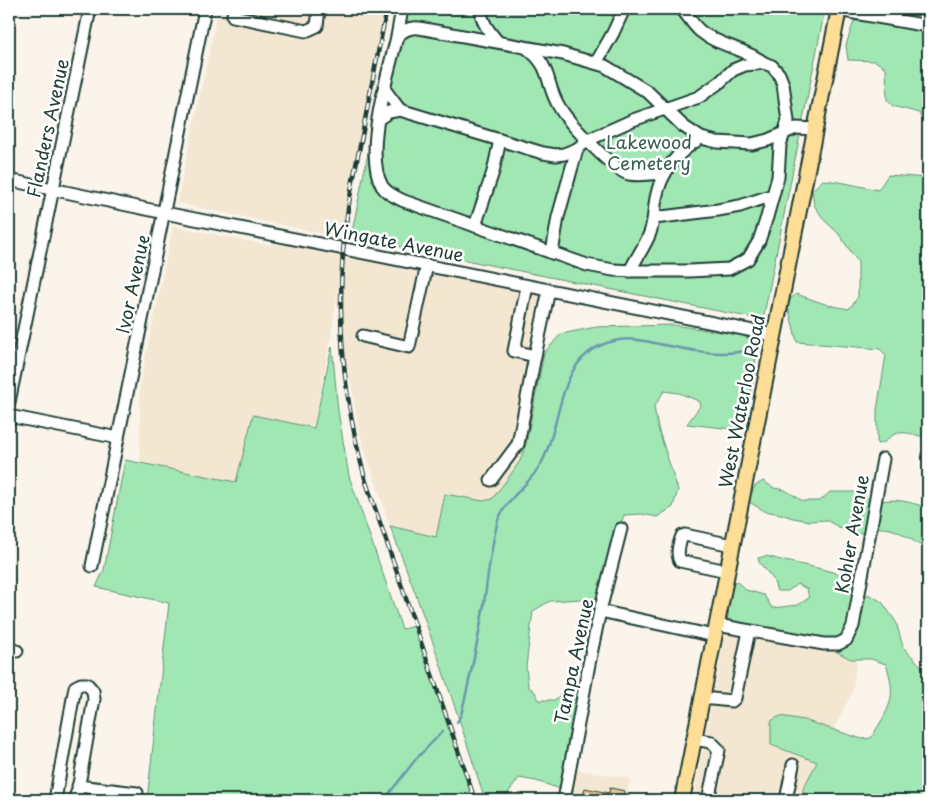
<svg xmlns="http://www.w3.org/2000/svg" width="937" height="809" viewBox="0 0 937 809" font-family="'Playpen Sans',sans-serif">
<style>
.built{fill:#f3e7d2}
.green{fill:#a1e7b4;stroke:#609274}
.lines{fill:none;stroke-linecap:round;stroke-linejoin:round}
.stream{stroke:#6b99ad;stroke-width:2.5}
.building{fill:#e4ca99;stroke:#1f3d34}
.minor-casing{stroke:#1f3d34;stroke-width:15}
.major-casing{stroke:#1f3d34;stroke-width:18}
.minor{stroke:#fff;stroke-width:11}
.major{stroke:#fedd96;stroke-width:14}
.rail-casing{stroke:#1f3d34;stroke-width:4.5}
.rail{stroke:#fff;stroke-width:2.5;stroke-dasharray:8;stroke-linecap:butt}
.labels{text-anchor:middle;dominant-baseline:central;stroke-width:5;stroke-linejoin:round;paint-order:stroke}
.street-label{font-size:18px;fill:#1f3d34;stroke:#fff}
.park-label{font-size:18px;fill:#395f4e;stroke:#fff}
</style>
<rect width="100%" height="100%" fill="#faf4eb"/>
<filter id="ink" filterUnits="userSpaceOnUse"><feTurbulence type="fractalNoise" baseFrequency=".02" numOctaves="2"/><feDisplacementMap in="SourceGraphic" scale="10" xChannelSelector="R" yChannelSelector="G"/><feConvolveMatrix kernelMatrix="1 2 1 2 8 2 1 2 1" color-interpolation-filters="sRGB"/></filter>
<g filter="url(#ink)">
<g class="built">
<path d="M218,9H386L344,238L177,203Z"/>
<path d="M173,226L262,244L343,249L555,291L526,444L520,461L509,477L492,499L483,501L445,494L436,537L390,526L359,432L352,388L342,345L341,302L343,256L331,336L314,428L236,482L140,464V384Z"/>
<path d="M727,626L857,656L853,691L803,789L804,800H693Z"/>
<path d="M576,770L630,778L626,800H556L557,798L570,796Z"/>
</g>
<g class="green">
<path d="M397,9H825L763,320L351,237Z"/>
<path d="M924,9H928V122L922,120L919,113L893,106L887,100L886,68L875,61L848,60L846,45L854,21H926Z"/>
<path d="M888,175L927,178L928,175V438C918,436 905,430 895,434C886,438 890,442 877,444V410L886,355L880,349L797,342L787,302L796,294L828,305L849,309L858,297V262L838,233L825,221L814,205L812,190L823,180L840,182L878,190Z"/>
<path d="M673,325L742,335L754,343L756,368L742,430L687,424L701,405L699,401L679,393L664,391L654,407L658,428L678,490L673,507L657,517L642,514L624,515L598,598L550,601L533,611L526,666L528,686L535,692L539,700H555L570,685L580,684L561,789L536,781L519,778L508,793L506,800H485C456,708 425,616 390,526L436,537L445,494L483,501L492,499L509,477L520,461L526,444L544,353L561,334L596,327Z"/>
<path d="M332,346L338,411L349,476L402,629L415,626L475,800H147L169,603L96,587L104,570L125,460L236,482L253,415L314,428Z"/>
<path d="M763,481L774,488L785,490L803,501H820L830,492H859L873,502C896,498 907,501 928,508V549C911,542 900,527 879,528C870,528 862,534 853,535L826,520L810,521L793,518L781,514L764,511L748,501L755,486Z"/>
<path d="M766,556C796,565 827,567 856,581L855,614L868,594L882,602L896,622L903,647L921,666L928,668V800H804L803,789L817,762L771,745V721L780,716L804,720L862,739L871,738C889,708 898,699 886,664L871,659H851L837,652L842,643L727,626L730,591L736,581L746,590L764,595L772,608L798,605L809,598L807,589L797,584L788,591H777L773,579L759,562L758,558Z"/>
</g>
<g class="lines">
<g class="stream">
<path d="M457,722L461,715C470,678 478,642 484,604C487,580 490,556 495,533C496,528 497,522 499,518C508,497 530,484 541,464C564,422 555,354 614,341C629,337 644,341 659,344C689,350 719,357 749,350"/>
<path d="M384,800L416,759L443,731"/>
</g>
</g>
<path class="building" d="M585,788L609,793L610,788L625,791L623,800H582Z"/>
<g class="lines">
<defs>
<g id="minor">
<path d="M234,9L233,16L306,31L317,26L319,9"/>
<path d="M481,9C481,22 489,31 497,41"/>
<path d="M682,9C688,16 693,25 700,31C718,46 745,48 764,63"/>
<path d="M838,10L928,26"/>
<path d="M397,37L402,9"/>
<path d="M528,49C553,68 545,85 560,108C568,122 615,172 629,174C640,176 652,174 663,173"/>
<path d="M596,63L613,33L624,9"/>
<path d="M385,90L400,110"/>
<path d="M378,119L389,112L400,110L543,153L556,155L564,154L577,149L588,140L633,120L699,97L720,82L733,70L745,65L764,63L772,66L779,74L783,84L788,121L780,145L778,177L767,217L759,241L748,259L729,269L689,271H634L613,270L587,265L404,201C396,197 387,194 382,186C363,152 388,74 397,37C403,30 410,27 419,28L563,54L605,66L648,92L683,126L701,138L717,142L752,144L768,140L796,128L815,129"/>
<path d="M9,180L165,213L773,335"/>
<path d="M654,218L718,210L740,206L773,195"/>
<path d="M475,226L493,172L500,140"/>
<path d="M552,253L558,217L577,149"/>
<path d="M630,271C636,258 645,246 650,233C654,221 654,210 656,198C661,172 678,151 701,138"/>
<path d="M527,286L514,351L535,356L549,290"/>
<path d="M363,336L409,347L427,265"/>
<path d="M9,402L90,9"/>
<path d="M9,416L118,438"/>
<path d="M491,480L518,444L535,356"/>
<path d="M92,566L205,9"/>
<path d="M727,571L680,561C676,553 679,544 682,536L685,535L732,545"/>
<path d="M600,611L714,636"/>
<path d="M717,625L824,644H838L846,640L853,626L883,459"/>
<path d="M9,649L17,651"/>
<path d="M702,698L732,701L735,698L749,631"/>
<path d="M694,739L711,742L719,750L708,800"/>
<path d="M78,786L137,793"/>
<path d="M55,800L75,687L81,684H87L93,691L94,699L78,790L74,800"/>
<path d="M564,800L589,664L600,611L621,529"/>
<path d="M786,800L793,765"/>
</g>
<path id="major" d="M682,800L839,9"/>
</defs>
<use href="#minor" class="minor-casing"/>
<use href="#major" class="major-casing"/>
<use href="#minor" class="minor"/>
<use href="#major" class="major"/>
<defs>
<path id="rail" d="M387,9C378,51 370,93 362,136C355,170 347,205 344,241C336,322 344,403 366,482L475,800"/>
</defs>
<use href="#rail" class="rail-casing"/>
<use href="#rail" class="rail"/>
</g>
</g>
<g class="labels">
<g class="street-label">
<text transform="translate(47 128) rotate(-78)">Flanders Avenue</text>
<text transform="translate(394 241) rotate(11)">Wingate Avenue</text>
<text transform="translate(132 284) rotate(-78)">Ivor Avenue</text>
<text transform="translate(741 401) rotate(-79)">West Waterloo Road</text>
<text transform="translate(851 534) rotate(-80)">Kohler Avenue</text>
<text transform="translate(573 661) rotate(-78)">Tampa Avenue</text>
</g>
<g class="park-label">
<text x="649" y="141">Lakewood<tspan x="649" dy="21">Cemetery</tspan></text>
</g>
</g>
<rect width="937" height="809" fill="none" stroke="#fff" stroke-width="30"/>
<rect x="15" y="15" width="907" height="779" fill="none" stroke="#1f3d34" stroke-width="2" filter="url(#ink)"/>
</svg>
